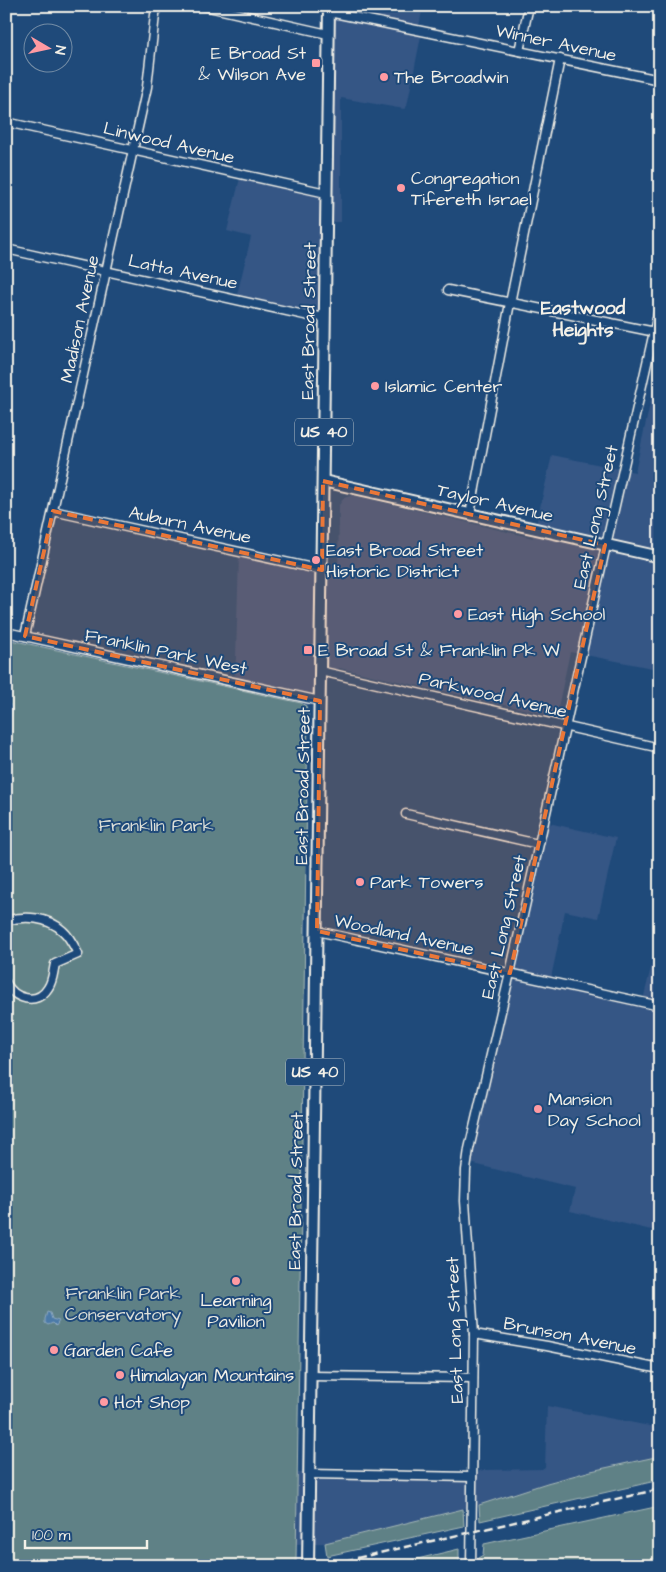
<svg xmlns="http://www.w3.org/2000/svg" width="666" height="1572" viewBox="0 0 666 1572" font-family="'Architects Daughter',sans-serif">
<style>
.built{fill:#345685}
.green{fill:#5e8186;stroke:#a9b9b7}
.water{fill:#4c7aa8;stroke:#8faac2}
.lines{fill:none;stroke-linecap:round;stroke-linejoin:round}
.minor-casing{stroke:#f4f1e8;stroke-width:11}
.major-casing{stroke:#f4f1e8;stroke-width:14}
.minor{stroke:#1f4a7a;stroke-width:8}
.major{stroke:#1f4a7a;stroke-width:10}
.rail{stroke:#f4f1e8;stroke-width:2.5;stroke-dasharray:8 4;stroke-linecap:butt}
.marked{fill:#ea7738;fill-opacity:0.2;stroke:#ea7738;stroke-width:4;stroke-dasharray:10 6;stroke-linejoin:round}
.poi-dot{fill:#ff9aa2;stroke:#1f4a7a;stroke-width:2}
.labels{text-anchor:middle;dominant-baseline:central;stroke-width:4;stroke-linejoin:round;paint-order:stroke}
.shield{fill:#1f4a7a;stroke:#b4bfc7;stroke-width:1}
.shield-label{font-size:16px;font-weight:bold;fill:#f4f1e8}
.street-label{font-size:18px;fill:#f4f1e8;stroke:#1f4a7a}
.poi-label{font-size:18px;fill:#f4f1e8;stroke:#1f4a7a;text-anchor:start}
.park-label{font-size:18px;fill:#dee0d9;stroke:#1f4a7a}
.neighbourhood-label{font-size:19px;font-weight:bold;fill:#f4f1e8;stroke:#1f4a7a}
</style>
<rect width="100%" height="100%" fill="#1f4a7a"/>
<filter id="ink" filterUnits="userSpaceOnUse"><feTurbulence type="fractalNoise" baseFrequency=".02" numOctaves="2"/><feDisplacementMap in="SourceGraphic" scale="10" xChannelSelector="R" yChannelSelector="G"/><feConvolveMatrix kernelMatrix="1 2 1 2 8 2 1 2 1" color-interpolation-filters="sRGB"/></filter>
<g filter="url(#ink)">
<g class="built">
<path d="M329,6H423L418,32L421,36L407,106L404,109L341,98V222H327L325,319L236,299L251,237L227,231L241,174L326,193Z"/>
<path d="M660,358V636L652,668L570,652L557,712L553,716L339,668L306,706L301,703L235,689L239,555L338,576L339,505L344,498L353,495L533,538L552,455L635,472Z"/>
<path d="M544,822L616,838L598,918L565,911L550,983L642,1004L660,931V1232L570,1211L575,1189L470,1163Z"/>
<path d="M547,1406L660,1428V1456L591,1471L547,1483L479,1505L325,1543L296,1544L297,1473L466,1475L483,1470L542,1469L545,1467Z"/>
</g>
<g class="green">
<path d="M6,639L301,703L306,706L308,713L296,1563L287,1566H6Z"/>
<path d="M660,1456V1480L480,1521L479,1505L547,1483L591,1471Z"/>
<path d="M660,1506V1546L655,1566H478V1558L483,1555L484,1544Z"/>
<path d="M463,1509L464,1526L327,1556L325,1543Z"/>
<path d="M459,1549V1563L448,1566H388Z"/>
</g>
<g class="water">
<path d="M6,700C14,706 14,716 6,723Z"/>
<path d="M47,1312L50,1313L52,1319L59,1321L56,1326L53,1323L48,1325L45,1323V1319Z"/>
</g>
<g class="lines">
<defs>
<g id="minor">
<path d="M204,6L328,34"/>
<path d="M329,12L660,80"/>
<path d="M519,51L529,6"/>
<path d="M6,122L326,193"/>
<path d="M6,249L309,316L325,317"/>
<path d="M448,290L660,333"/>
<path d="M53,511L322,570"/>
<path d="M470,514L510,303L560,59"/>
<path d="M6,632L320,701"/>
<path d="M25,636L147,87L156,6"/>
<path d="M320,671L660,748"/>
<path d="M406,814L538,844"/>
<path d="M6,921C25,915 48,917 63,931C70,937 74,946 78,954L55,964C53,972 53,981 48,988C37,1006 14,999 6,983"/>
<path d="M317,931L660,1006"/>
<path d="M474,1334L547,1346L660,1369"/>
<path d="M310,1376L473,1378"/>
<path d="M310,1474L472,1477"/>
<path d="M471,1566L474,1334L465,1201L466,1170L469,1149L510,973L660,305"/>
</g>
<g id="major">
<path d="M323,481L660,557"/>
<path d="M308,1566L329,6"/>
</g>
</defs>
<use href="#minor" class="minor-casing"/>
<use href="#major" class="major-casing"/>
<use href="#minor" class="minor"/>
<use href="#major" class="major"/>
<path class="rail" d="M322,1566L660,1489"/>
</g>
</g>
<path class="marked" d="M323,481L605,545L510,973L317,931L320,701L25,636L53,511L322,570Z"/>
<g class="poi-dot">
<rect x="311" y="58" width="10" height="10" rx="2.5"/>
<circle cx="384" cy="77" r="5"/>
<circle cx="401" cy="188" r="5"/>
<circle cx="375" cy="386" r="5"/>
<circle cx="316" cy="560" r="5"/>
<circle cx="458" cy="614" r="5"/>
<rect x="303" y="645" width="10" height="10" rx="2.5"/>
<circle cx="360" cy="882" r="5"/>
<circle cx="538" cy="1109" r="5"/>
<circle cx="236" cy="1281" r="5"/>
<circle cx="54" cy="1350" r="5"/>
<circle cx="120" cy="1375" r="5"/>
<circle cx="104" cy="1402" r="5"/>
</g>
<g class="labels">
<g class="shield">
<rect x="295" y="418.5" width="58" height="27" rx="4"/>
<rect x="286" y="1058.5" width="58" height="27" rx="4"/>
</g>
<g class="shield-label">
<text x="324" y="432">US 40</text>
<text x="315" y="1072">US 40</text>
</g>
<g class="street-label">
<text transform="translate(556 43) rotate(12)">Winner Avenue</text>
<text transform="translate(169 143) rotate(13)">Linwood Avenue</text>
<text transform="translate(183 272) rotate(12)">Latta Avenue</text>
<text transform="translate(80 319) rotate(-78)">Madison Avenue</text>
<text transform="translate(309 321) rotate(-89)">East Broad Street</text>
<text transform="translate(495 503) rotate(13)">Taylor Avenue</text>
<text transform="translate(596 517) rotate(-77)">East Long Street</text>
<text transform="translate(190 525) rotate(12)">Auburn Avenue</text>
<text transform="translate(166 652) rotate(12)">Franklin Park West</text>
<text transform="translate(493 695) rotate(13)">Parkwood Avenue</text>
<text transform="translate(303 786) rotate(-89)">East Broad Street</text>
<text transform="translate(504 927) rotate(-77)">East Long Street</text>
<text transform="translate(404 935) rotate(12)">Woodland Avenue</text>
<text transform="translate(296 1191) rotate(-89)">East Broad Street</text>
<text transform="translate(455 1330) rotate(-92)">East Long Street</text>
<text transform="translate(570 1336) rotate(11)">Brunson Avenue</text>
</g>
<g class="poi-label">
<text x="306" y="53" text-anchor="end">E Broad St<tspan x="306" dy="21">&amp; Wilson Ave</tspan></text>
<text x="394" y="77">The Broadwin</text>
<text x="411" y="178">Congregation<tspan x="411" dy="21">Tifereth Israel</tspan></text>
<text x="385" y="386">Islamic Center</text>
<text x="326" y="550">East Broad Street<tspan x="326" dy="21">Historic District</tspan></text>
<text x="468" y="614">East High School</text>
<text x="318" y="650">E Broad St &amp; Franklin Pk W</text>
<text x="370" y="882">Park Towers</text>
<text x="548" y="1099">Mansion<tspan x="548" dy="21">Day School</tspan></text>
<text x="236" y="1300" text-anchor="middle">Learning<tspan x="236" dy="21">Pavilion</tspan></text>
<text x="64" y="1350">Garden Cafe</text>
<text x="130" y="1375">Himalayan Mountains</text>
<text x="114" y="1402">Hot Shop</text>
</g>
<g class="park-label">
<text x="156" y="825">Franklin Park</text>
<text x="123" y="1293">Franklin Park<tspan x="123" dy="21">Conservatory</tspan></text>
</g>
<g class="neighbourhood-label">
<text x="583" y="308">Eastwood<tspan x="583" dy="22">Heights</tspan></text>
</g>
</g>
<rect width="666" height="1572" fill="none" stroke="#1f4a7a" stroke-width="25"/>
<rect x="12" y="12" width="641" height="1547" fill="none" stroke="#f4f1e8" stroke-width="2" filter="url(#ink)"/>
<g transform="translate(48 48) rotate(99)"><circle r="24" fill="#1f4a7a" stroke="#748da6"/>
<path d="M0-4L9 19L0 12L-9 19Z" fill="#ff9aa2"/>
<text y="-8" font-size="14" font-weight="bold" text-anchor="middle" fill="#f4f1e8">N</text>
</g>
<path d="M25 1540v8h122v-8" fill="none" stroke="#f4f1e8" stroke-width="2.5"/>
<text x="32" y="1540" font-size="15" fill="#f4f1e8" stroke="#1f4a7a" stroke-width="4" paint-order="stroke">100 m</text>
</svg>
